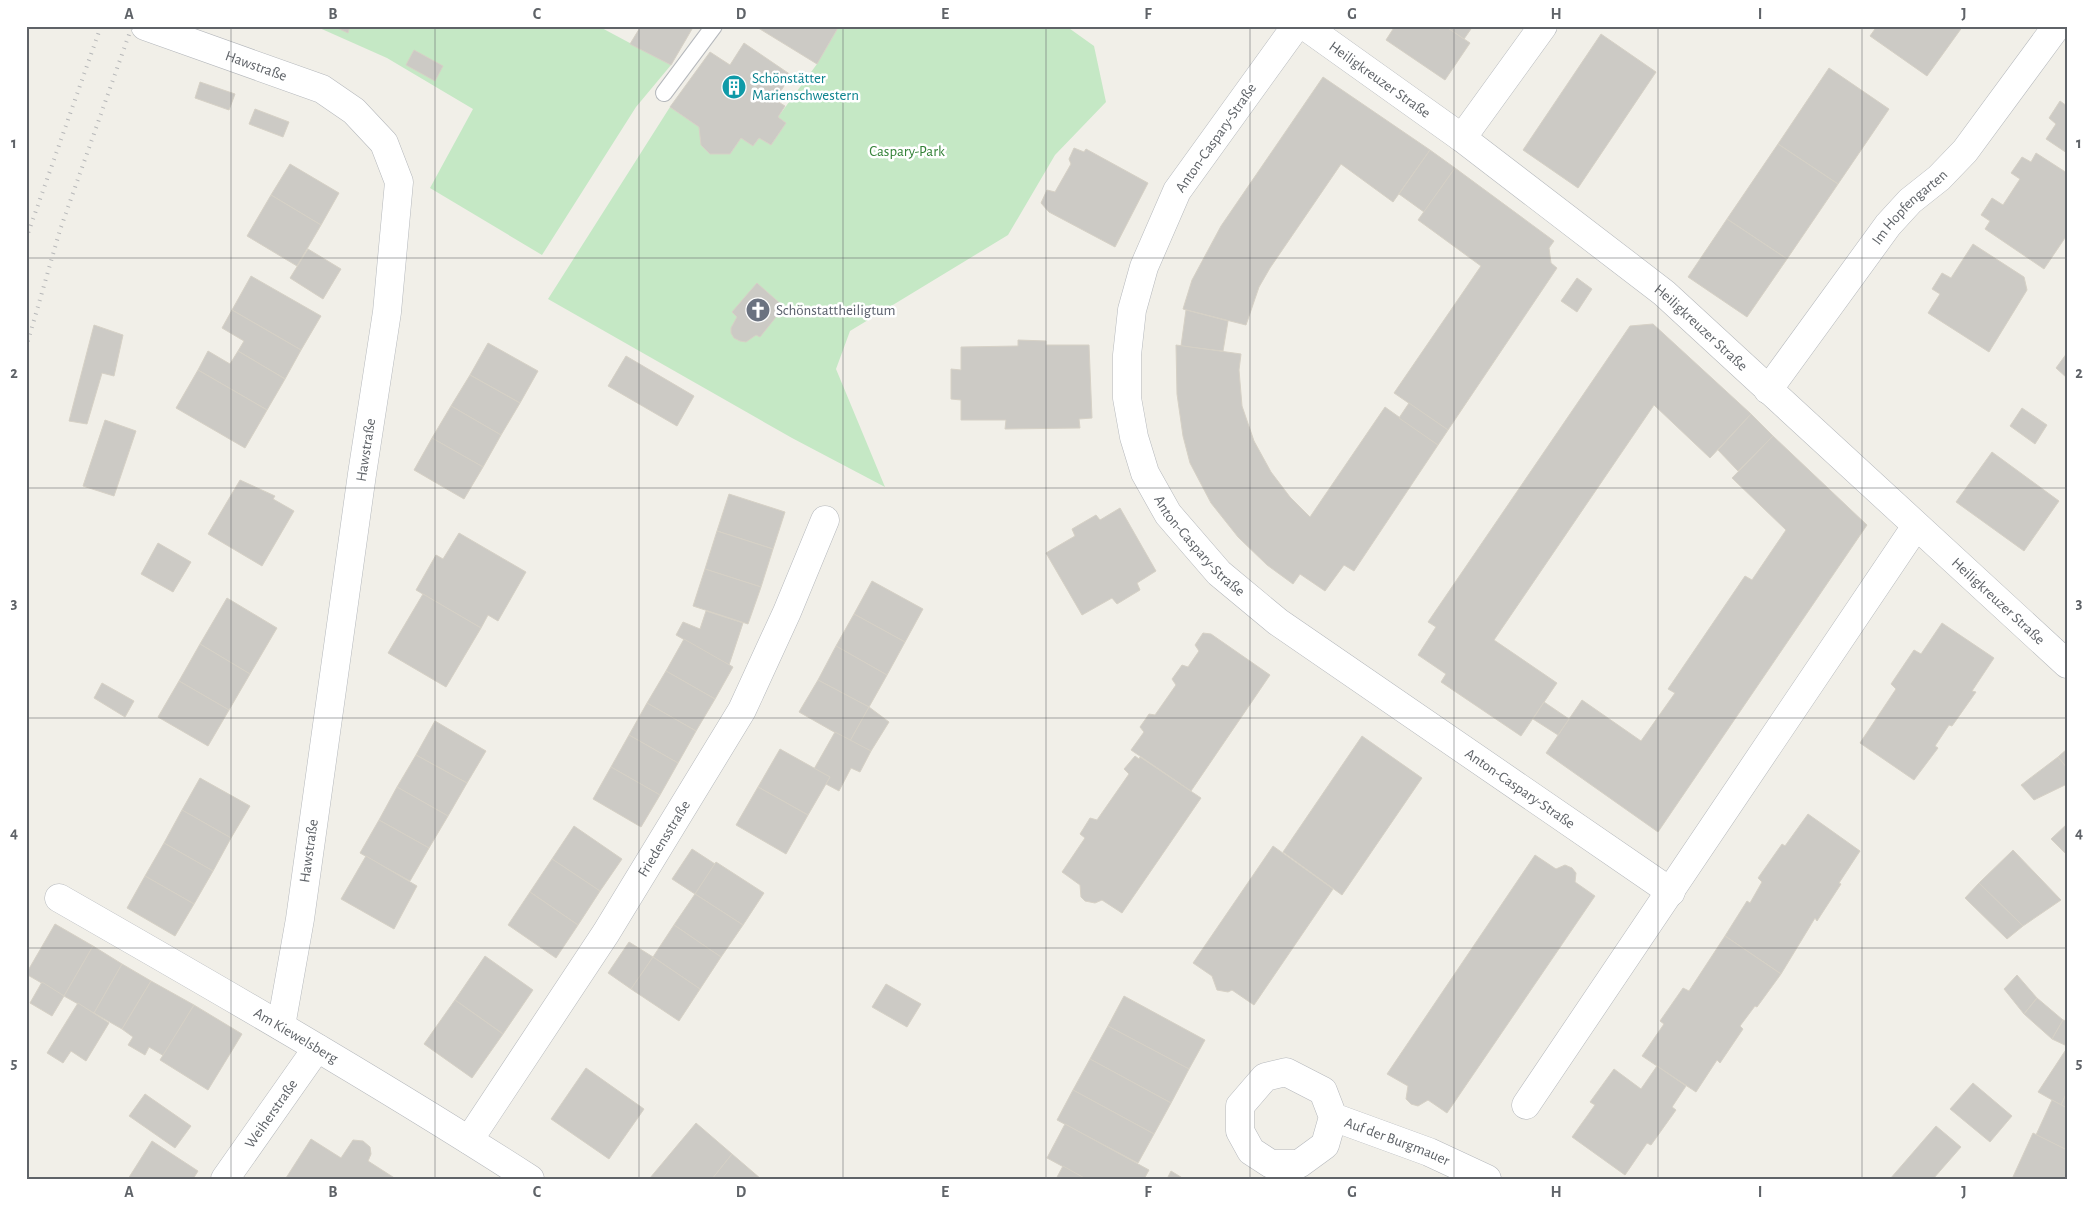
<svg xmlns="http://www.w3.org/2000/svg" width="2093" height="1205" viewBox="0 0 2093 1205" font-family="'Alegreya Sans',sans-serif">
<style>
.green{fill:#c5e8c5}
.building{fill:#cccac5;stroke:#d6d1c6}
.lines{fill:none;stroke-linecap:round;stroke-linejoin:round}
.service-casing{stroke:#b5b8bc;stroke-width:18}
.minor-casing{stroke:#b5b8bc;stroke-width:29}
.service{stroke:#fff;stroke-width:16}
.minor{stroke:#fff;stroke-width:28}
.rail{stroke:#b6b7b8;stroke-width:4;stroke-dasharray:1 6;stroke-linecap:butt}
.grid{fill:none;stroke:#5f6368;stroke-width:1;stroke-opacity:0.55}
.labels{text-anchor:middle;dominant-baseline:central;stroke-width:5;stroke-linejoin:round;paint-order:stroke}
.street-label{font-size:15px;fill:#5f6368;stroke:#fff}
.culture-label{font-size:15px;fill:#0d838f;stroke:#fff;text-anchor:start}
.park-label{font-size:15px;fill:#348238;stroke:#fff}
.worship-label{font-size:15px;fill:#5b616d;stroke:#fff;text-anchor:start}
.neatline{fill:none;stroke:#5f6368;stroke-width:2}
.grid-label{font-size:16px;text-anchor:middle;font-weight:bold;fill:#5f6368}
</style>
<rect width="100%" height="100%" fill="#f1efe8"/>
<g class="green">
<path d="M315,26H598L671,65L636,107L542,255L430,188L473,109L387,58Z"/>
<path d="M839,26H1066L1094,46L1106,102L1055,155L1008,235L850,331L836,369L885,487L792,438L548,299L670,107L699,127L701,145L710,154H730L741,138L753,146L759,138L771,145L786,123L778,117L817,64Z"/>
</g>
<g class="building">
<path d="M333,26H350L348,33Z"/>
<path d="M641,26H687L692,29L671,65L630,44Z"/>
<path d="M755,26H839L817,64Z"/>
<path d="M1395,26H1445L1470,43L1445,80L1386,40Z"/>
<path d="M1445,26H1473L1464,39Z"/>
<path d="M1871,26H1963L1927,76L1870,36L1875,29Z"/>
<path d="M1601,34L1656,72L1578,188L1523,150Z"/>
<path d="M744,43L791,75L775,100L785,106L778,117L786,123L771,145L759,138L753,146L741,138L730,154H710L701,145L699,127L670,107L710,52L730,65Z"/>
<path d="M414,50L443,66L435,81L406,65Z"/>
<path d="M1829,68L1889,109L1838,184L1778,144Z"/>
<path d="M1323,77L1430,150L1393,202L1341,164L1270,268L1259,287L1246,325L1183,309L1192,280L1221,226Z"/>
<path d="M200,82L235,94L229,110L195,98Z"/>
<path d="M2060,101L2067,106V153L2046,139L2056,124L2049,118Z"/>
<path d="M255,109L289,122L283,137L249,124Z"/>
<path d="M1778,144L1838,184L1787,259L1727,219Z"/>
<path d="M1074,148L1084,152L1086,149L1148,183L1115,247L1049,212L1041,203L1047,190L1055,192L1071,164L1069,159Z"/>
<path d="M1430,150L1455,168L1424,212L1399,194Z"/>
<path d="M2036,153L2067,173V235L2044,269L1985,229L1990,221L1981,215L1992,198L2003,205L2020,179L2011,173L2022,157L2031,162Z"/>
<path d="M290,164L339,193L321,225L271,195Z"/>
<path d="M1455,168L1554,241L1549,248L1551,263L1557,268L1448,430L1394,393L1481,266L1418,220Z"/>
<path d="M271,195L321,225L297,266L247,236Z"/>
<path d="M1727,219L1787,259L1747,317L1688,277Z"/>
<path d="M1973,244L2024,277L2027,290L1989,352L1928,313L1940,294L1932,289L1942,273L1951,278Z"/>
<path d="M308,249L341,269L323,299L290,278Z"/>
<path d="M251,276L321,316L301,350L232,310Z"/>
<path d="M1577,278L1592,289L1577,312L1561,301Z"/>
<path d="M757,283L784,307L760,337L756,335L746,342L740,341L734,338L731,333V328L737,317L732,312Z"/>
<path d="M232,310L301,350L285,379L238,351L244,341L222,328Z"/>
<path d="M1186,310L1228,321L1223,351L1181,346Z"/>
<path d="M1653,324L1751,414L1710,458L1654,405L1494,640L1557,683L1521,736L1441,682L1446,674L1418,655L1436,627L1428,622L1630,326Z"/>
<path d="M94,325L123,335L114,376L102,373L87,424L69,421Z"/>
<path d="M1018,340L1046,341V345H1089L1092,418L1079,419L1080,428L1005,429L1006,420H961V400L951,399V369L961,370V347L1018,346Z"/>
<path d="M488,343L538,371L520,403L470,375Z"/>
<path d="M1176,345L1241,354L1239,370L1242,406L1254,441L1271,472L1290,497L1310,517L1385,407L1438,445L1354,571L1344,565L1325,591L1300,574L1293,584L1267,565L1238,537L1211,503L1190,463L1183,436L1177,394Z"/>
<path d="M208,351L230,364L238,351L285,379L267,410L198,370Z"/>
<path d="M2067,353V378L2056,368Z"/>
<path d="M626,356L694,396L677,426L608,386Z"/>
<path d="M198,370L267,410L245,448L176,408Z"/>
<path d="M470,375L520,403L501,435L451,406Z"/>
<path d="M1409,403L1448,430L1438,445L1399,418Z"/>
<path d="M451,406L501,435L483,467L432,438Z"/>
<path d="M2022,408L2047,425L2035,444L2010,426Z"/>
<path d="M1751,414L1773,436L1738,471L1718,450Z"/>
<path d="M105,420L136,431L114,496L83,486Z"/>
<path d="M1773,436L1867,525L1658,832L1546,753L1582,700L1641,741L1675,693L1668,689L1745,576L1752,580L1786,530L1732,478Z"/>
<path d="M432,438L483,467L464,499L414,470Z"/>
<path d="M1992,452L2059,501L2024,551L1956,502Z"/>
<path d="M240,480L275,496L273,499L294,511L262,566L208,534Z"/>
<path d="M729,494L785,512L773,549L717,531Z"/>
<path d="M1120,508L1156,571L1137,583L1140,590L1117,604L1112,598L1082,615L1046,553L1075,536L1072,529L1096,515L1100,520Z"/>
<path d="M717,531L773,549L761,587L705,569Z"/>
<path d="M459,533L526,572L498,621L488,615L481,628L416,590L436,555L443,559Z"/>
<path d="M158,543L191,562L173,592L141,574Z"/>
<path d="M705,569L761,587L748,624L693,606Z"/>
<path d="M872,581L923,609L905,642L854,614Z"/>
<path d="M423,594L481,628L446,687L388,653Z"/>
<path d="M227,598L277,628L250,674L200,644Z"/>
<path d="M706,611L743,623L729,665L676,635L683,622L700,629Z"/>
<path d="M854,614L905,642L887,675L836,646Z"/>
<path d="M1942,623L1994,658L1972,691L1976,692L1952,726L1949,725L1935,746L1938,748L1914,780L1860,743L1896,689L1891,684L1914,650L1921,654Z"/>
<path d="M1203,633L1211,634L1270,675L1191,791L1131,750L1144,732L1140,727L1149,714L1155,715L1176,685L1172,679L1182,665L1188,667L1199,651L1195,645Z"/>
<path d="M684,639L733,667L715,699L666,671Z"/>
<path d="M200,644L250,674L229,710L179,681Z"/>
<path d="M836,646L887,675L869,707L818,680Z"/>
<path d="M666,671L715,699L696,731L647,703Z"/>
<path d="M818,680L869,707L850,741L799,712Z"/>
<path d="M179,681L229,710L208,746L158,717Z"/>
<path d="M102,683L134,701L125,717L94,698Z"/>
<path d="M1544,702L1569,719L1558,735L1533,719Z"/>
<path d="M647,703L696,731L678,763L629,735Z"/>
<path d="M869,707L889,722L871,751L850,741Z"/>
<path d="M435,721L486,751L467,783L416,755Z"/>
<path d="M835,732L871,751L860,772L851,768L839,791L826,784L830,777L814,769Z"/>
<path d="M629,735L678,763L660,795L611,767Z"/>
<path d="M1362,736L1422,778L1342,895L1283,852Z"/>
<path d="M780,749L830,777L808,815L758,787Z"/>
<path d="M2067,749V768L2058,757Z"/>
<path d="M416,755L467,783L448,816L397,787Z"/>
<path d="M1135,756L1139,759L1140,757L1201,798L1122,913L1102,900L1095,903L1085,901L1081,897L1080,885L1062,872L1085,838L1080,834L1090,818L1097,820L1129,774L1124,769Z"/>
<path d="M2058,757L2067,768V784L2034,800L2021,785Z"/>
<path d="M611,767L660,795L641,827L593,799Z"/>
<path d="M200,778L250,806L231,838L182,810Z"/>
<path d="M397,787L448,816L429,848L379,820Z"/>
<path d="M758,787L808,815L786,854L736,825Z"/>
<path d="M182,810L231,838L213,871L164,843Z"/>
<path d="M1808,814L1860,851L1839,883L1841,884L1817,921L1815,918L1781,974L1725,936L1747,901L1750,903L1762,882L1758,878L1782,844L1785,846Z"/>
<path d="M379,820L429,848L410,881L360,853Z"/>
<path d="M2067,824V855L2051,839Z"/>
<path d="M574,826L622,859L600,891L552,859Z"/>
<path d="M164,843L213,871L194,904L145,876Z"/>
<path d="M1273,846L1333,889L1254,1005L1232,990L1228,992L1217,990L1212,976L1193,963Z"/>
<path d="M692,849L715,864L695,894L672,879Z"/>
<path d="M2013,850L2061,900L2023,926L1979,883Z"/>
<path d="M1535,855L1556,869L1565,865L1572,868L1576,873L1575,882L1595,896L1447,1113L1428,1100L1418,1106L1411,1104L1406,1099L1408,1086L1387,1074Z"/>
<path d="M366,856L417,886L394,929L341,899Z"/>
<path d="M552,859L600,891L578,925L530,892Z"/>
<path d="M716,862L764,893L743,925L695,894Z"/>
<path d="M145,876L194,904L175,936L127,908Z"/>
<path d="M1979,883L2023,926L2007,939L1965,898Z"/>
<path d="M530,892L578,925L556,958L508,925Z"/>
<path d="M695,894L743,925L721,957L674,925Z"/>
<path d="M55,924L93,946L64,996L26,974Z"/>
<path d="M674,925L721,957L700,989L653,957Z"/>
<path d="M1725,936L1781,974L1757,1007L1755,1006L1740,1026L1743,1029L1720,1063L1717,1060L1696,1092L1642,1056L1664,1024L1660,1021L1683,988L1689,991Z"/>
<path d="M629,942L653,957L631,989L608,973Z"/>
<path d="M93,946L122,964L94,1013L64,996Z"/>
<path d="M485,956L533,990L503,1034L455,1000Z"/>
<path d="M653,957L700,989L679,1021L631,989Z"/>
<path d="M122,964L151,981L122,1029L94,1013Z"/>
<path d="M2017,975L2037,998L2024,1014L2004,989Z"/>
<path d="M151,981L194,1005L164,1056L149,1047L145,1055L128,1045L133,1037L122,1029Z"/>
<path d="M42,982L64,996L52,1016L30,1003Z"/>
<path d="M886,984L921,1004L907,1027L872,1007Z"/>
<path d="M1124,996L1205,1040L1189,1069L1108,1026Z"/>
<path d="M2037,998L2063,1020L2052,1039L2024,1014Z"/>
<path d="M455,1000L503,1034L472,1078L424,1044Z"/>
<path d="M78,1003L109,1023L86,1061L71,1051L63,1063L47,1053Z"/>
<path d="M194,1005L242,1034L208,1090L160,1060Z"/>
<path d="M2063,1020L2067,1021V1046L2052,1039Z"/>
<path d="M1108,1026L1189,1069L1171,1103L1090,1059Z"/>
<path d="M2067,1048V1092L2061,1105L2038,1092Z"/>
<path d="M1090,1059L1171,1103L1154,1134L1073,1090Z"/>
<path d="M1657,1066L1686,1086L1672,1107L1676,1110L1651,1145L1647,1143L1625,1175L1572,1137L1595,1105L1590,1102L1614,1069L1641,1089Z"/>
<path d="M586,1068L644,1109L609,1159L551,1119Z"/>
<path d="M1973,1083L2012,1116L1990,1142L1950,1109Z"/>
<path d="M1073,1090L1154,1134L1138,1163L1057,1120Z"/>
<path d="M2067,1092V1108L2061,1105Z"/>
<path d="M145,1094L191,1126L175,1148L129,1116Z"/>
<path d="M2052,1100L2067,1108V1150L2036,1135Z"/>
<path d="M696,1123L732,1154L712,1179H651L650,1178Z"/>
<path d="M1065,1124L1149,1170L1144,1179H1086L1047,1158Z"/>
<path d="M1936,1126L1961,1147L1933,1179H1890Z"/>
<path d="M2033,1133L2067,1150V1179H2012Z"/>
<path d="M311,1139L341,1158L353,1140L363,1141L370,1147L371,1154L368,1161L396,1179H288L286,1178Z"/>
<path d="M152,1141L198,1171L193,1179H128Z"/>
<path d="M732,1154L761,1179H712Z"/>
<path d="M1063,1166L1086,1179H1056Z"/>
<path d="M1171,1171L1184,1179H1167Z"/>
</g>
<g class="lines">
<defs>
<path id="service" d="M664,93L714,26"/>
<g id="minor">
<path id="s1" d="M145,26L322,89L354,111L384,143L399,182L387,312L362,474L300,919L281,1026"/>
<path id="s2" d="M1296,26L1177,191L1144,267L1132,310L1127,355V398L1134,437L1145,473L1168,514L1219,573L1278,622L1671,892"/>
<path id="s3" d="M1305,26L1462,138L1664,293L2067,664"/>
<path d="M1462,138L1543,26"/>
<path id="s4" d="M1768,390L1888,225L1910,201L1939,178L1965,151L2057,26"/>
<path id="s5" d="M59,898C218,989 376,1080 530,1179"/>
<path d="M1526,1105L1916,526"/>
<path id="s6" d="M1333,1117L1325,1145L1299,1164H1271L1251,1151L1240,1131V1106L1265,1077L1286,1072L1323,1091L1333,1117L1429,1152L1487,1179"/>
<path id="s7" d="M469,1140L606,933L742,710L787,612L825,520"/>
<path id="s8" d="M225,1179L317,1048"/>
</g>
</defs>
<use href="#service" class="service-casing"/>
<use href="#minor" class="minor-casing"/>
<use href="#service" class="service"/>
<use href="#minor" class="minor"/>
<g class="rail">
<path d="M26,239L101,26"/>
<path d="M26,348L60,230L132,26"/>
</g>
</g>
<path class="grid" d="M231,26V1179M435,26V1179M639,26V1179M843,26V1179M1046,26V1179M1250,26V1179M1454,26V1179M1658,26V1179M1862,26V1179M26,258H2067M26,488H2067M26,718H2067M26,948H2067"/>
<defs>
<symbol id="building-disc" viewBox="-11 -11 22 22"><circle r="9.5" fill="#0f9aa8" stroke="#fff"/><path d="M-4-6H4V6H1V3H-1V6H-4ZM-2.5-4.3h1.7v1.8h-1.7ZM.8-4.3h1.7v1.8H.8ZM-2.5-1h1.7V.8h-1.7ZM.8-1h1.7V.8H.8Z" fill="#fff"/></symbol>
<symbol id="church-disc" viewBox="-11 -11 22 22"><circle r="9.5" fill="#6b7280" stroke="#fff"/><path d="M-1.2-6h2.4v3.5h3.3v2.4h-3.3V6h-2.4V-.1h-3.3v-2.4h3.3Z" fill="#fff"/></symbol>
</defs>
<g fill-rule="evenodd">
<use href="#building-disc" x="720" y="73" width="28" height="28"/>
<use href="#church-disc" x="744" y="296" width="28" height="28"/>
</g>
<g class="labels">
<g class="street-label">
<text stroke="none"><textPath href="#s1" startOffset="118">Hawstraße</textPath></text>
<text stroke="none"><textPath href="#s3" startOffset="92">Heiligkreuzer Straße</textPath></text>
<text transform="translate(1216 138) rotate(-55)">Anton-Caspary-Straße</text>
<text stroke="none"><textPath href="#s4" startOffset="232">Im Hopfengarten</textPath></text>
<text stroke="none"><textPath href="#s3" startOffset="498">Heiligkreuzer Straße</textPath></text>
<text transform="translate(366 450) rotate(-81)">Hawstraße</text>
<text stroke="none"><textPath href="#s2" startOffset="588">Anton-Caspary-Straße</textPath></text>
<text stroke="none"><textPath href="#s3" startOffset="902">Heiligkreuzer Straße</textPath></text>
<text stroke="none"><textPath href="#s2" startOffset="992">Anton-Caspary-Straße</textPath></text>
<text stroke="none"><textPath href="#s7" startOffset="359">Friedensstraße</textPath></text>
<text transform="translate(309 851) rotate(-82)">Hawstraße</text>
<text stroke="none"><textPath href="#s5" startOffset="274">Am Kiewelsberg</textPath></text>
<text stroke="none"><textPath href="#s8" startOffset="80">Weiherstraße</textPath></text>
<text stroke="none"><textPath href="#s6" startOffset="359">Auf der Burgmauer</textPath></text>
</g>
<g class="culture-label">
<text x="752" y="78">Schönstätter<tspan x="752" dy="17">Marienschwestern</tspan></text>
</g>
<g class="park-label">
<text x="907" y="151">Caspary-Park</text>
</g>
<g class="worship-label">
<text x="776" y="310">Schönstattheiligtum</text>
</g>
</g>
<rect width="2093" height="1205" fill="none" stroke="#ffffff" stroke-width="55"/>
<rect x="28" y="28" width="2038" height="1150" class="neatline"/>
<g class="grid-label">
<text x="129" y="19">A</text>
<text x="333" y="19">B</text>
<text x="537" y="19">C</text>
<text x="741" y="19">D</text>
<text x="945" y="19">E</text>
<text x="1148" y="19">F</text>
<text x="1352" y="19">G</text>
<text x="1556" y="19">H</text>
<text x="1760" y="19">I</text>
<text x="1964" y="19">J</text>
<text x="14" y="148">1</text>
<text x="2079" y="148">1</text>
<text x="14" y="378">2</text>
<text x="2079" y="378">2</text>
<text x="14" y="608">3</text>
<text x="2079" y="608">3</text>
<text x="14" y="838">4</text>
<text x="2079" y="838">4</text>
<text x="14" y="1068">5</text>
<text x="2079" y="1068">5</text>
<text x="129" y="1197">A</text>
<text x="333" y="1197">B</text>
<text x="537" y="1197">C</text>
<text x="741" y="1197">D</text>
<text x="945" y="1197">E</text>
<text x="1148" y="1197">F</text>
<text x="1352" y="1197">G</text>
<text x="1556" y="1197">H</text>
<text x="1760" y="1197">I</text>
<text x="1964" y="1197">J</text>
</g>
</svg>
